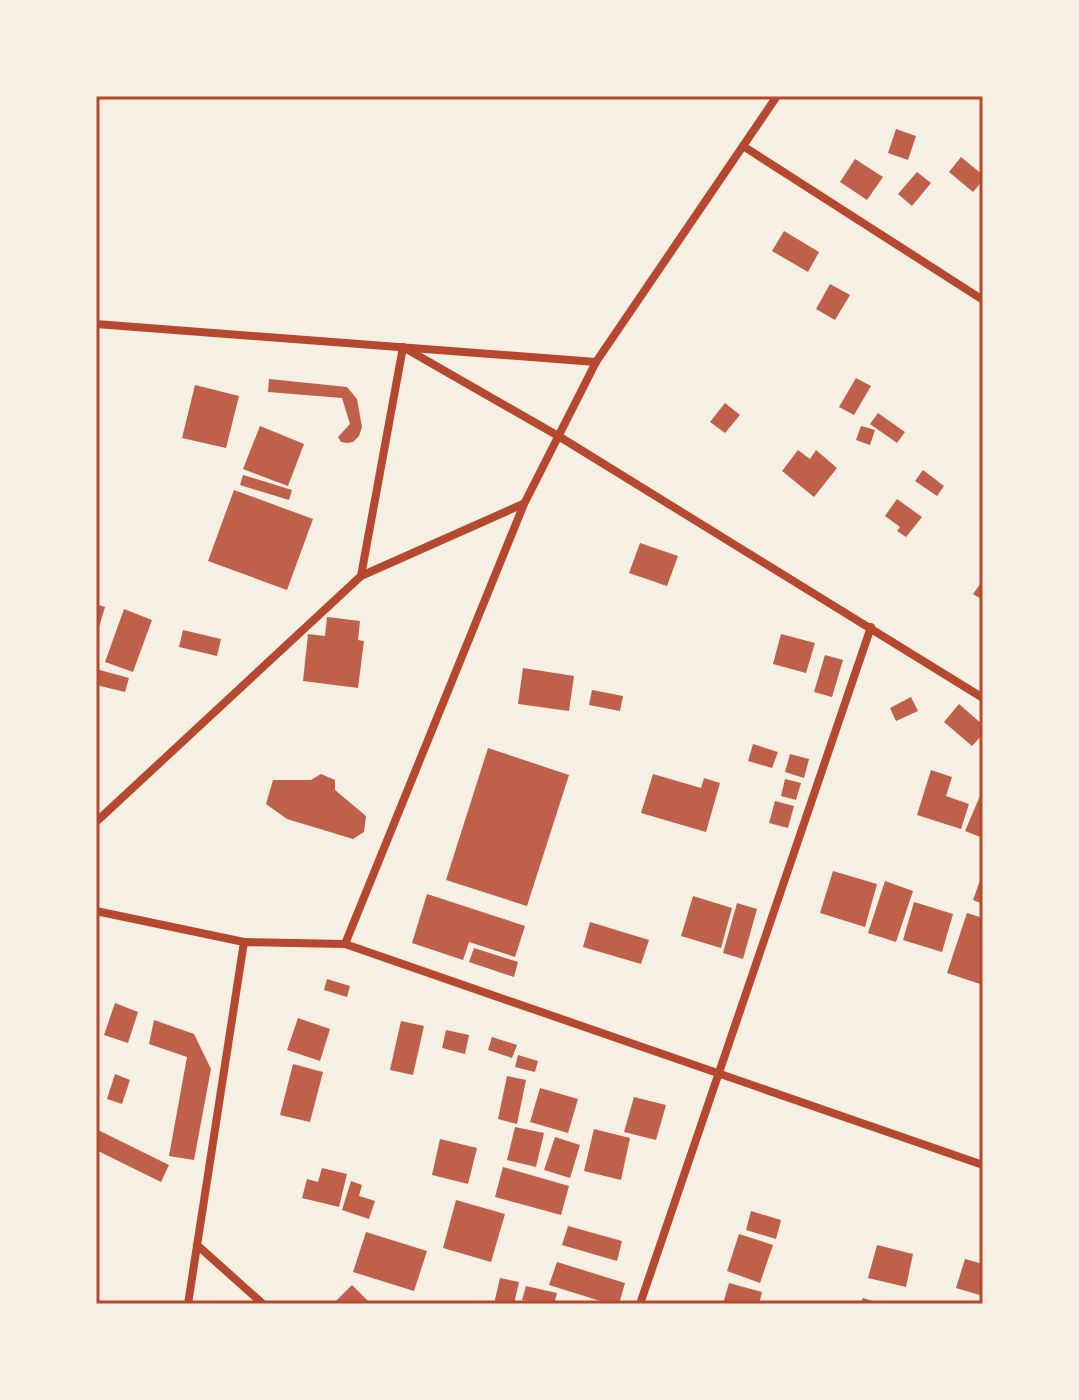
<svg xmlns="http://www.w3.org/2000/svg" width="1079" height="1400" viewBox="0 0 1079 1400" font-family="'Noto Sans',sans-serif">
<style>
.building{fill:#bf614a}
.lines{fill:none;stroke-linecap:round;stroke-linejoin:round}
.minor{stroke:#b5482f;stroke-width:8}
.neatline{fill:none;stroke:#b5482f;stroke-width:3}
</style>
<rect width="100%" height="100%" fill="#f6efe4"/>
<g class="building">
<path d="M896,129L916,136L908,160L888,153Z"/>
<path d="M961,157L983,175V180L973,192L949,172Z"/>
<path d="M855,159L883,177L867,200L840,182Z"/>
<path d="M917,172L931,183L912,206L898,194Z"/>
<path d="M784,231L819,252L808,272L772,251Z"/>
<path d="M830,284L850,295L835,320L816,309Z"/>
<path d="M856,378L871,386L854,415L839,407Z"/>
<path d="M269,379L347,387L357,399L362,427L359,436L353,442L347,443L341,442L338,437L350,424L342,398L268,392Z"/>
<path d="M195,385L239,396L226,448L182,438Z"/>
<path d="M725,403L740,415L725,433L710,422Z"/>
<path d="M878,413L905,432L897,443L870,424Z"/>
<path d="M260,426L304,444L288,486L243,469Z"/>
<path d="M861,426L875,430L870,445L856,440Z"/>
<path d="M798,450L810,459L816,450L837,468L814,497L782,471Z"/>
<path d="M923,470L944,486L937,496L915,481Z"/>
<path d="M243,475L292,490L289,500L240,485Z"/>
<path d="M234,490L313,519L287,590L208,561Z"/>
<path d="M897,499L922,517L906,537L897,531L900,527L885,516Z"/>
<path d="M640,543L678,556L667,586L629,573Z"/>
<path d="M983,580V600L973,594Z"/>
<path d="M96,604L105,607L97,634H96Z"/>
<path d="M124,609L152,620L133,672L105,662Z"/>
<path d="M327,617L360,621L358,640L364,641L358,688L303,681L308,634L325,636Z"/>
<path d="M183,630L221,639L217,656L179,647Z"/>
<path d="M781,634L815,643L806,673L773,664Z"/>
<path d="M825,655L843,660L832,697L814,692Z"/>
<path d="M523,668L574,676L569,711L518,704Z"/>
<path d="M96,669L129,678L125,692L96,685Z"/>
<path d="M592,690L623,696L620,711L589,705Z"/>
<path d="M911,697L918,711L896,721L890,708Z"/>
<path d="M959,704L983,725V734L972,746L944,722Z"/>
<path d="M753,744L778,752L772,768L748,761Z"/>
<path d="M488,748L569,775L527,906L446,880Z"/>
<path d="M790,754L809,759L804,778L785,772Z"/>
<path d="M931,770L952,777L946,796L969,804L961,829L917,815Z"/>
<path d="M321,774L335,780V790L366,816L364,832L353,839L287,819L266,804L273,780H311Z"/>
<path d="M653,774L701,788L704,778L720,783L706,832L641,813Z"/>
<path d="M785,779L801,783L796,800L781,796Z"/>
<path d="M983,789V838L965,831Z"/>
<path d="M775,801L794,806L788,828L769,823Z"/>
<path d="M833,871L877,884L865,927L820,913Z"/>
<path d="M983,872V904L973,900Z"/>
<path d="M885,881L913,891L896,942L868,933Z"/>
<path d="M427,894L525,926L515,957L469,942L463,960L412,943Z"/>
<path d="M693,896L732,908L721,948L681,936Z"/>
<path d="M914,902L953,914L942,952L903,940Z"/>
<path d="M737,903L757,909L743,959L723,953Z"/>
<path d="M967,913L983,918V985L947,973Z"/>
<path d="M590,922L649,940L641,964L583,947Z"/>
<path d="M474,948L518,962L514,977L469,962Z"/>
<path d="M327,979L350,986L347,997L324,990Z"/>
<path d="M115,1003L138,1012L128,1043L104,1035Z"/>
<path d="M298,1018L330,1029L320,1061L287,1050Z"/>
<path d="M154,1020L194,1034L211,1069L194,1160L169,1156L187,1057L149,1044Z"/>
<path d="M401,1021L424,1026L413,1075L390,1070Z"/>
<path d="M446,1030L469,1035L465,1054L442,1048Z"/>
<path d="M492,1037L517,1045L512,1058L488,1050Z"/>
<path d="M518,1055L538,1061L535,1072L515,1067Z"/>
<path d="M293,1064L323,1072L310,1122L280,1115Z"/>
<path d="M115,1074L130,1080L122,1104L107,1099Z"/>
<path d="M507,1076L526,1080L517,1124L498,1119Z"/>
<path d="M540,1088L578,1099L568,1133L530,1122Z"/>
<path d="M634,1097L666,1105L656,1140L624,1132Z"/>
<path d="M515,1127L544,1133L536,1167L507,1160Z"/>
<path d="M96,1129L169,1165L161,1182L96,1150Z"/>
<path d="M594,1129L630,1138L621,1180L584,1171Z"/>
<path d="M555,1137L580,1145L570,1178L544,1170Z"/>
<path d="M440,1139L477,1148L468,1184L432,1175Z"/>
<path d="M503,1167L569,1186L561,1215L495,1197Z"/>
<path d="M322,1168L347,1174L339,1207L302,1198L307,1179L318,1182Z"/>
<path d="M351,1181L362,1185L359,1196L375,1201L369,1219L342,1210Z"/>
<path d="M456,1200L505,1214L491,1262L443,1248Z"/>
<path d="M751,1211L781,1220L776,1239L746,1230Z"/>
<path d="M568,1226L622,1241L617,1261L562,1245Z"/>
<path d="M366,1232L427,1251L414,1291L353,1272Z"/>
<path d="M739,1234L773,1245L760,1283L727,1271Z"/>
<path d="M877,1245L913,1254L906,1287L868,1278Z"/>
<path d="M965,1259L983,1264V1296L956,1288Z"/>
<path d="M557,1262L625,1283L619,1304H610L549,1285Z"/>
<path d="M500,1278L519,1282L514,1304H494Z"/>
<path d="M729,1283L762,1292L759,1304H723Z"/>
<path d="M352,1285L371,1304H333Z"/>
<path d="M526,1286L557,1293L554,1304L522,1300Z"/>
<path d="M863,1298L879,1303V1304H860Z"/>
</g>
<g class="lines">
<g class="minor">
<path d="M743,146L983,300"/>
<path d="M96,324L596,362"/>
<path d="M361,576L403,347L560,437L983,698"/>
<path d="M96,822L361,576L523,504"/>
<path d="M96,911L244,942"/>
<path d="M345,944L983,1165"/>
<path d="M197,1245L263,1304"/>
<path d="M188,1304L244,942L345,944L524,504L596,362L777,96"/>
<path d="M640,1304L871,627"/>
</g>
</g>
<rect width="1079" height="1400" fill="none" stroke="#f6efe4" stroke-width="196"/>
<rect x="98" y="98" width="883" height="1204" class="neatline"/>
</svg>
